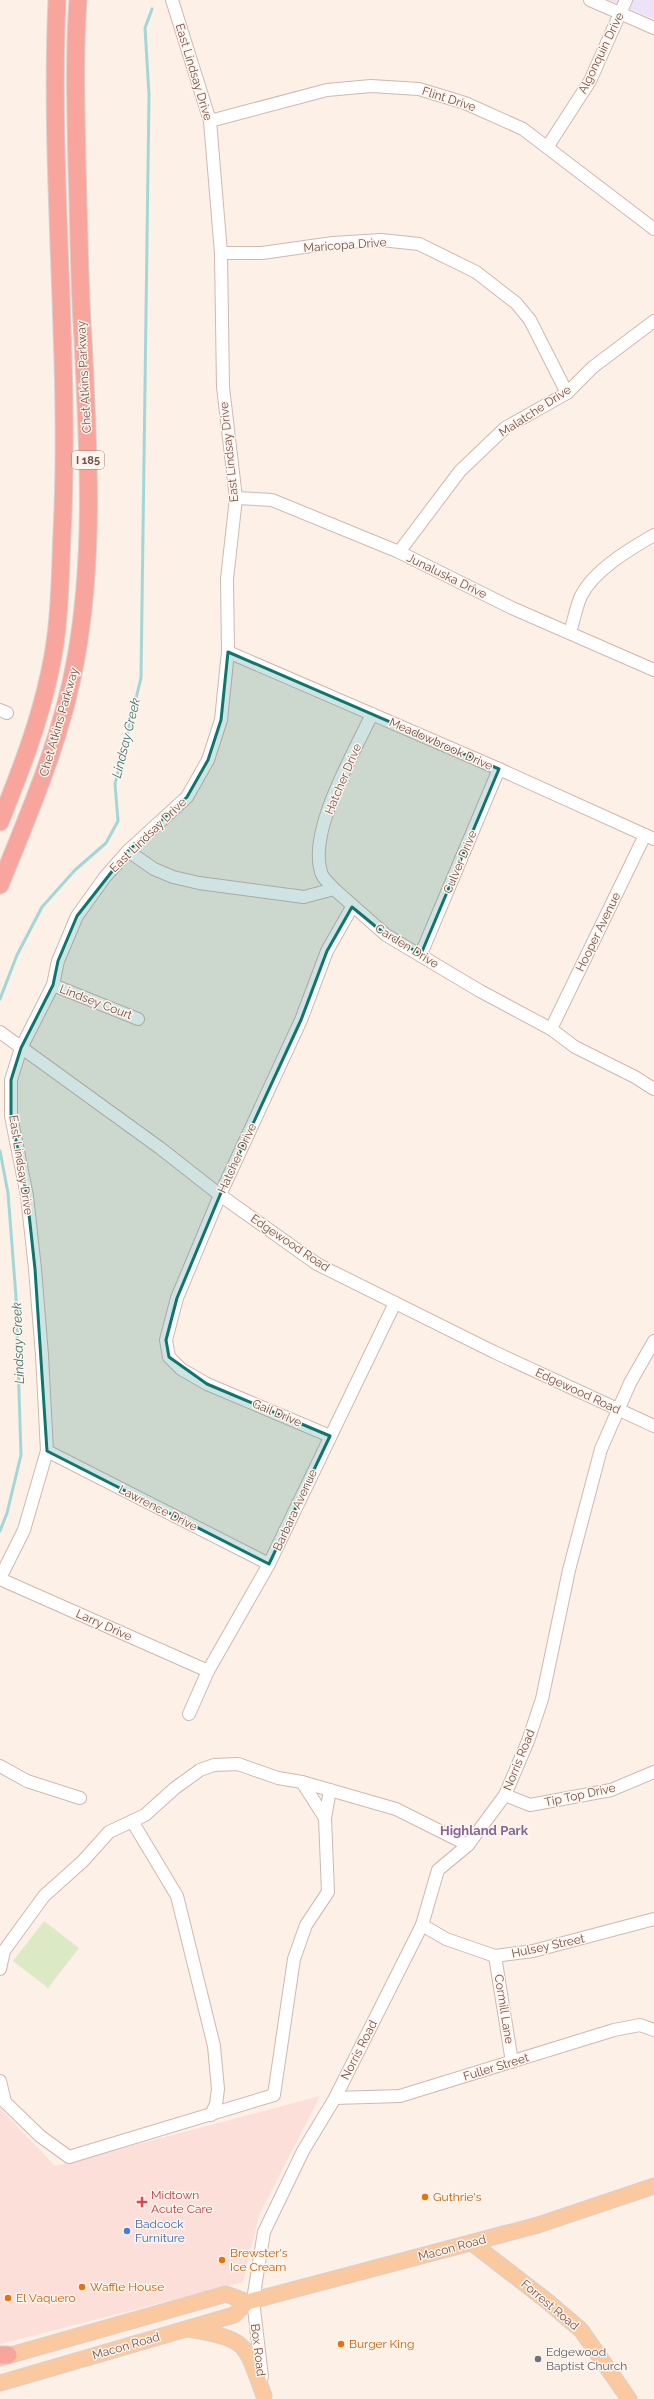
<svg xmlns="http://www.w3.org/2000/svg" width="654" height="2399" viewBox="0 0 654 2399" font-family="Raleway,sans-serif">
<style>
.commercial{fill:#fddfda}
.education{fill:#ede3f9}
.green{fill:#dbeac5}
.lines{fill:none;stroke-linecap:round;stroke-linejoin:round}
.stream{stroke:#a1d8d7;stroke-width:3}
.minor-casing{stroke:#d0b8af;stroke-width:14}
.major-casing{stroke:#d9cfcd;stroke-width:17}
.highway-casing{stroke:#d9cfcd;stroke-width:19}
.minor{stroke:#fff;stroke-width:12}
.major{stroke:#fbc99f;stroke-width:15}
.highway{stroke:#f7a59d;stroke-width:17}
.marked{fill:#0f766e;fill-opacity:0.2;stroke:#0f766e;stroke-width:3;stroke-linejoin:round}
.food-dot{fill:#e8710a;stroke:#fff5ed;stroke-width:1.5}
.health-dot{fill:#e0444e;stroke:#fff5ed;stroke-width:1.5}
.shop-dot{fill:#3f7fe0;stroke:#fff5ed;stroke-width:1.5}
.worship-dot{fill:#6b7280;stroke:#fff5ed;stroke-width:1.5}
.labels{text-anchor:middle;dominant-baseline:central;stroke-width:3;stroke-linejoin:round;paint-order:stroke}
.shield{fill:#fff5ed;stroke:#9f847c;stroke-width:1}
.shield-label{font-size:11px;font-weight:bold;fill:#76534b}
.street-label{font-size:12px;fill:#76534b;stroke:#fff5ed}
.health-label{font-size:12px;fill:#be3a42;stroke:#fff5ed;text-anchor:start}
.food-label{font-size:12px;fill:#c56008;stroke:#fff5ed;text-anchor:start}
.shop-label{font-size:12px;fill:#366cbe;stroke:#fff5ed;text-anchor:start}
.worship-label{font-size:12px;fill:#5b616d;stroke:#fff5ed;text-anchor:start}
.water-label{font-size:13px;font-style:italic;fill:#3b7474;stroke:#fff5ed}
.neighbourhood-label{font-size:13px;font-weight:bold;fill:#80669a;stroke:#fff5ed}
</style>
<rect width="100%" height="100%" fill="#fcf0e7"/>
<path class="commercial" d="M320,2096L259,2215L243,2282L0,2344V2108L55,2166Z"/>
<path class="education" d="M609,0H654V19L630,9Z"/>
<path class="green" d="M44,1921L79,1948L48,1988L13,1961Z"/>
<g class="lines">
<g class="stream">
<path d="M0,999L17,955L42,907L75,870L106,843L118,821L115,784L141,678L149,95L145,28L152,9"/>
<path d="M0,1151L8,1193L16,1297L21,1455L7,1513L0,1531"/>
</g>
<defs>
<g id="minor">
<path d="M590,0L654,28"/>
<path d="M210,121L327,90L371,86L419,89L465,103L523,129L654,229"/>
<path d="M548,146L590,81L626,0"/>
<path d="M221,253H262L333,243L381,240L419,244L476,272L516,303L530,320L567,393"/>
<path d="M236,498L272,500L399,552L512,608L654,670"/>
<path d="M399,552L460,471L505,428L567,393L593,367L654,321"/>
<path d="M570,632C574,620 576,607 581,596C594,570 630,549 654,535"/>
<path d="M228,652L499,769L654,839"/>
<path d="M0,710L7,713"/>
<path d="M128,851L154,869L173,877L199,883L304,897L334,889L386,935L480,991L551,1029L575,1047L635,1077L654,1089"/>
<path d="M334,889C330,884 322,878 321,872C308,830 354,753 372,714"/>
<path d="M421,954L499,769"/>
<path d="M53,985L138,1019"/>
<path d="M551,1029L645,835"/>
<path d="M0,1032L160,1148L220,1195L317,1264L494,1352L654,1426"/>
<path d="M330,1436L207,1384L181,1369L169,1357L166,1340L177,1298L220,1195L301,1020L327,951L352,907"/>
<path d="M47,1451L269,1564"/>
<path d="M0,1578L24,1530L47,1451L42,1355L35,1269L27,1196L11,1116V1080L21,1048L53,985L58,961L77,916L105,877L128,851L187,797L208,760L221,720L228,652L227,579L236,498L223,387L221,253L210,121L172,0"/>
<path d="M0,1579L208,1671"/>
<path d="M189,1714L208,1671L269,1564L395,1303"/>
<path d="M0,1766L27,1781L80,1798"/>
<path d="M302,1782L396,1809L468,1845"/>
<path d="M505,1795L530,1805L611,1790L654,1772"/>
<path d="M325,1818L330,1790"/>
<path d="M132,1821L177,1896L214,2046L218,2089L216,2104L211,2115"/>
<path d="M422,1925L446,1939L495,1956L533,1951L654,1919"/>
<path d="M495,1956L512,2062"/>
<path d="M0,1969L4,1951L44,1896L83,1861L109,1832L145,1815L175,1788L200,1770L214,1765L238,1764L278,1778L302,1782L325,1818L328,1892L306,1925L294,1959L274,2095L69,2157L40,2136L5,2102L0,2081"/>
<path d="M335,2098L400,2096L614,2030L640,2025L654,2030"/>
<path d="M262,2377L253,2300L264,2232L303,2151L335,2098L422,1925L438,1870L468,1845L505,1795L528,1741L542,1699L569,1570L601,1449L630,1383L654,1341"/>
</g>
<g id="major">
<path d="M472,2243L547,2301L581,2330L629,2399"/>
<path d="M189,2329C248,2340 244,2341 264,2396"/>
<path d="M0,2358L226,2294L247,2302"/>
<path d="M0,2383L234,2315L247,2302L538,2225L654,2186"/>
</g>
<g id="highway">
<path d="M0,822C20,772 39,724 50,671C60,627 60,580 62,534C71,356 49,178 57,0"/>
<path d="M0,885C30,811 62,738 76,658C95,552 88,445 83,339C79,281 79,224 77,167C76,111 74,56 78,0"/>
<path d="M0,2355H8"/>
</g>
</defs>
<use href="#minor" class="minor-casing"/>
<use href="#major" class="major-casing"/>
<use href="#highway" class="highway-casing"/>
<use href="#minor" class="minor"/>
<use href="#major" class="major"/>
<use href="#highway" class="highway"/>
</g>
<path class="marked" d="M228,652L499,769L421,954L386,935L352,907L327,951L301,1020L220,1195L177,1298L166,1340L169,1357L207,1384L330,1436L269,1564L47,1451L35,1269L27,1196L11,1116V1080L21,1048L53,985L58,961L77,916L128,851L187,797L208,760L221,720Z"/>
<g class="food-dot">
<circle cx="425" cy="2197" r="4"/>
<circle cx="222" cy="2260" r="4"/>
<circle cx="82" cy="2287" r="4"/>
<circle cx="8" cy="2298" r="4"/>
<circle cx="341" cy="2344" r="4"/>
</g>
<path class="health-dot" d="M140 2196h4v4h4v4h-4v4h-4v-4h-4v-4h4z"/>
<circle class="shop-dot" cx="127" cy="2231" r="4"/>
<circle class="worship-dot" cx="538" cy="2359" r="4"/>
<g class="labels">
<rect class="shield" x="72" y="451" width="32" height="18" rx="3"/>
<g class="shield-label">
<text x="88" y="460">I 185</text>
</g>
<g class="street-label">
<text transform="translate(601 53) rotate(-64)">Algonquin Drive</text>
<text transform="translate(194 72) rotate(73)">East Lindsay Drive</text>
<text transform="translate(449 99) rotate(18)">Flint Drive</text>
<text transform="translate(345 245) rotate(-4)">Maricopa Drive</text>
<text transform="translate(84 377) rotate(-93)">Chet Atkins Parkway</text>
<text transform="translate(535 411) rotate(-33)">Malatche Drive</text>
<text transform="translate(229 452) rotate(-96)">East Lindsay Drive</text>
<text transform="translate(447 576) rotate(26)">Junaluska Drive</text>
<text transform="translate(59 722) rotate(-74)">Chet Atkins Parkway</text>
<text transform="translate(441 744) rotate(24)">Meadowbrook Drive</text>
<text transform="translate(343 779) rotate(-67)">Hatcher Drive</text>
<text transform="translate(148 835) rotate(-44)">East Lindsay Drive</text>
<text transform="translate(460 862) rotate(-67)">Culver Drive</text>
<text transform="translate(598 932) rotate(-64)">Hooper Avenue</text>
<text transform="translate(407 946) rotate(32)">Carden Drive</text>
<text transform="translate(96 1002) rotate(21)">Lindsey Court</text>
<text transform="translate(237 1158) rotate(-65)">Hatcher Drive</text>
<text transform="translate(21 1165) rotate(81)">East Lindsay Drive</text>
<text transform="translate(290 1243) rotate(34)">Edgewood Road</text>
<text transform="translate(578 1391) rotate(25)">Edgewood Road</text>
<text transform="translate(277 1413) rotate(23)">Gail Drive</text>
<text transform="translate(158 1508) rotate(27)">Lawrence Drive</text>
<text transform="translate(295 1510) rotate(-65)">Barbara Avenue</text>
<text transform="translate(104 1625) rotate(24)">Larry Drive</text>
<text transform="translate(519 1760) rotate(-68)">Norris Road</text>
<text transform="translate(580 1795) rotate(-12)">Tip Top Drive</text>
<text transform="translate(548 1946) rotate(-12)">Hulsey Street</text>
<text transform="translate(504 2009) rotate(81)">Cormill Lane</text>
<text transform="translate(359 2050) rotate(-63)">Norris Road</text>
<text transform="translate(496 2067) rotate(-17)">Fuller Street</text>
<text transform="translate(452 2248) rotate(-15)">Macon Road</text>
<text transform="translate(550 2305) rotate(40)">Forrest Road</text>
<text transform="translate(126 2346) rotate(-16)">Macon Road</text>
<text transform="translate(258 2350) rotate(83)">Box Road</text>
</g>
<g class="health-label">
<text x="151" y="2195">Midtown<tspan x="151" dy="14">Acute Care</tspan></text>
</g>
<g class="food-label">
<text x="433" y="2197">Guthrie's</text>
<text x="230" y="2253">Brewster's<tspan x="230" dy="14">Ice Cream</tspan></text>
<text x="90" y="2287">Waffle House</text>
<text x="16" y="2298">El Vaquero</text>
<text x="349" y="2344">Burger King</text>
</g>
<g class="shop-label">
<text x="135" y="2224">Badcock<tspan x="135" dy="14">Furniture</tspan></text>
</g>
<g class="worship-label">
<text x="546" y="2352">Edgewood<tspan x="546" dy="14">Baptist Church</tspan></text>
</g>
<g class="water-label">
<text transform="translate(126 738) rotate(-76)">Lindsay Creek</text>
<text transform="translate(18 1343) rotate(-92)">Lindsay Creek</text>
</g>
<g class="neighbourhood-label">
<text x="484" y="1830">Highland Park</text>
</g>
</g>
</svg>
